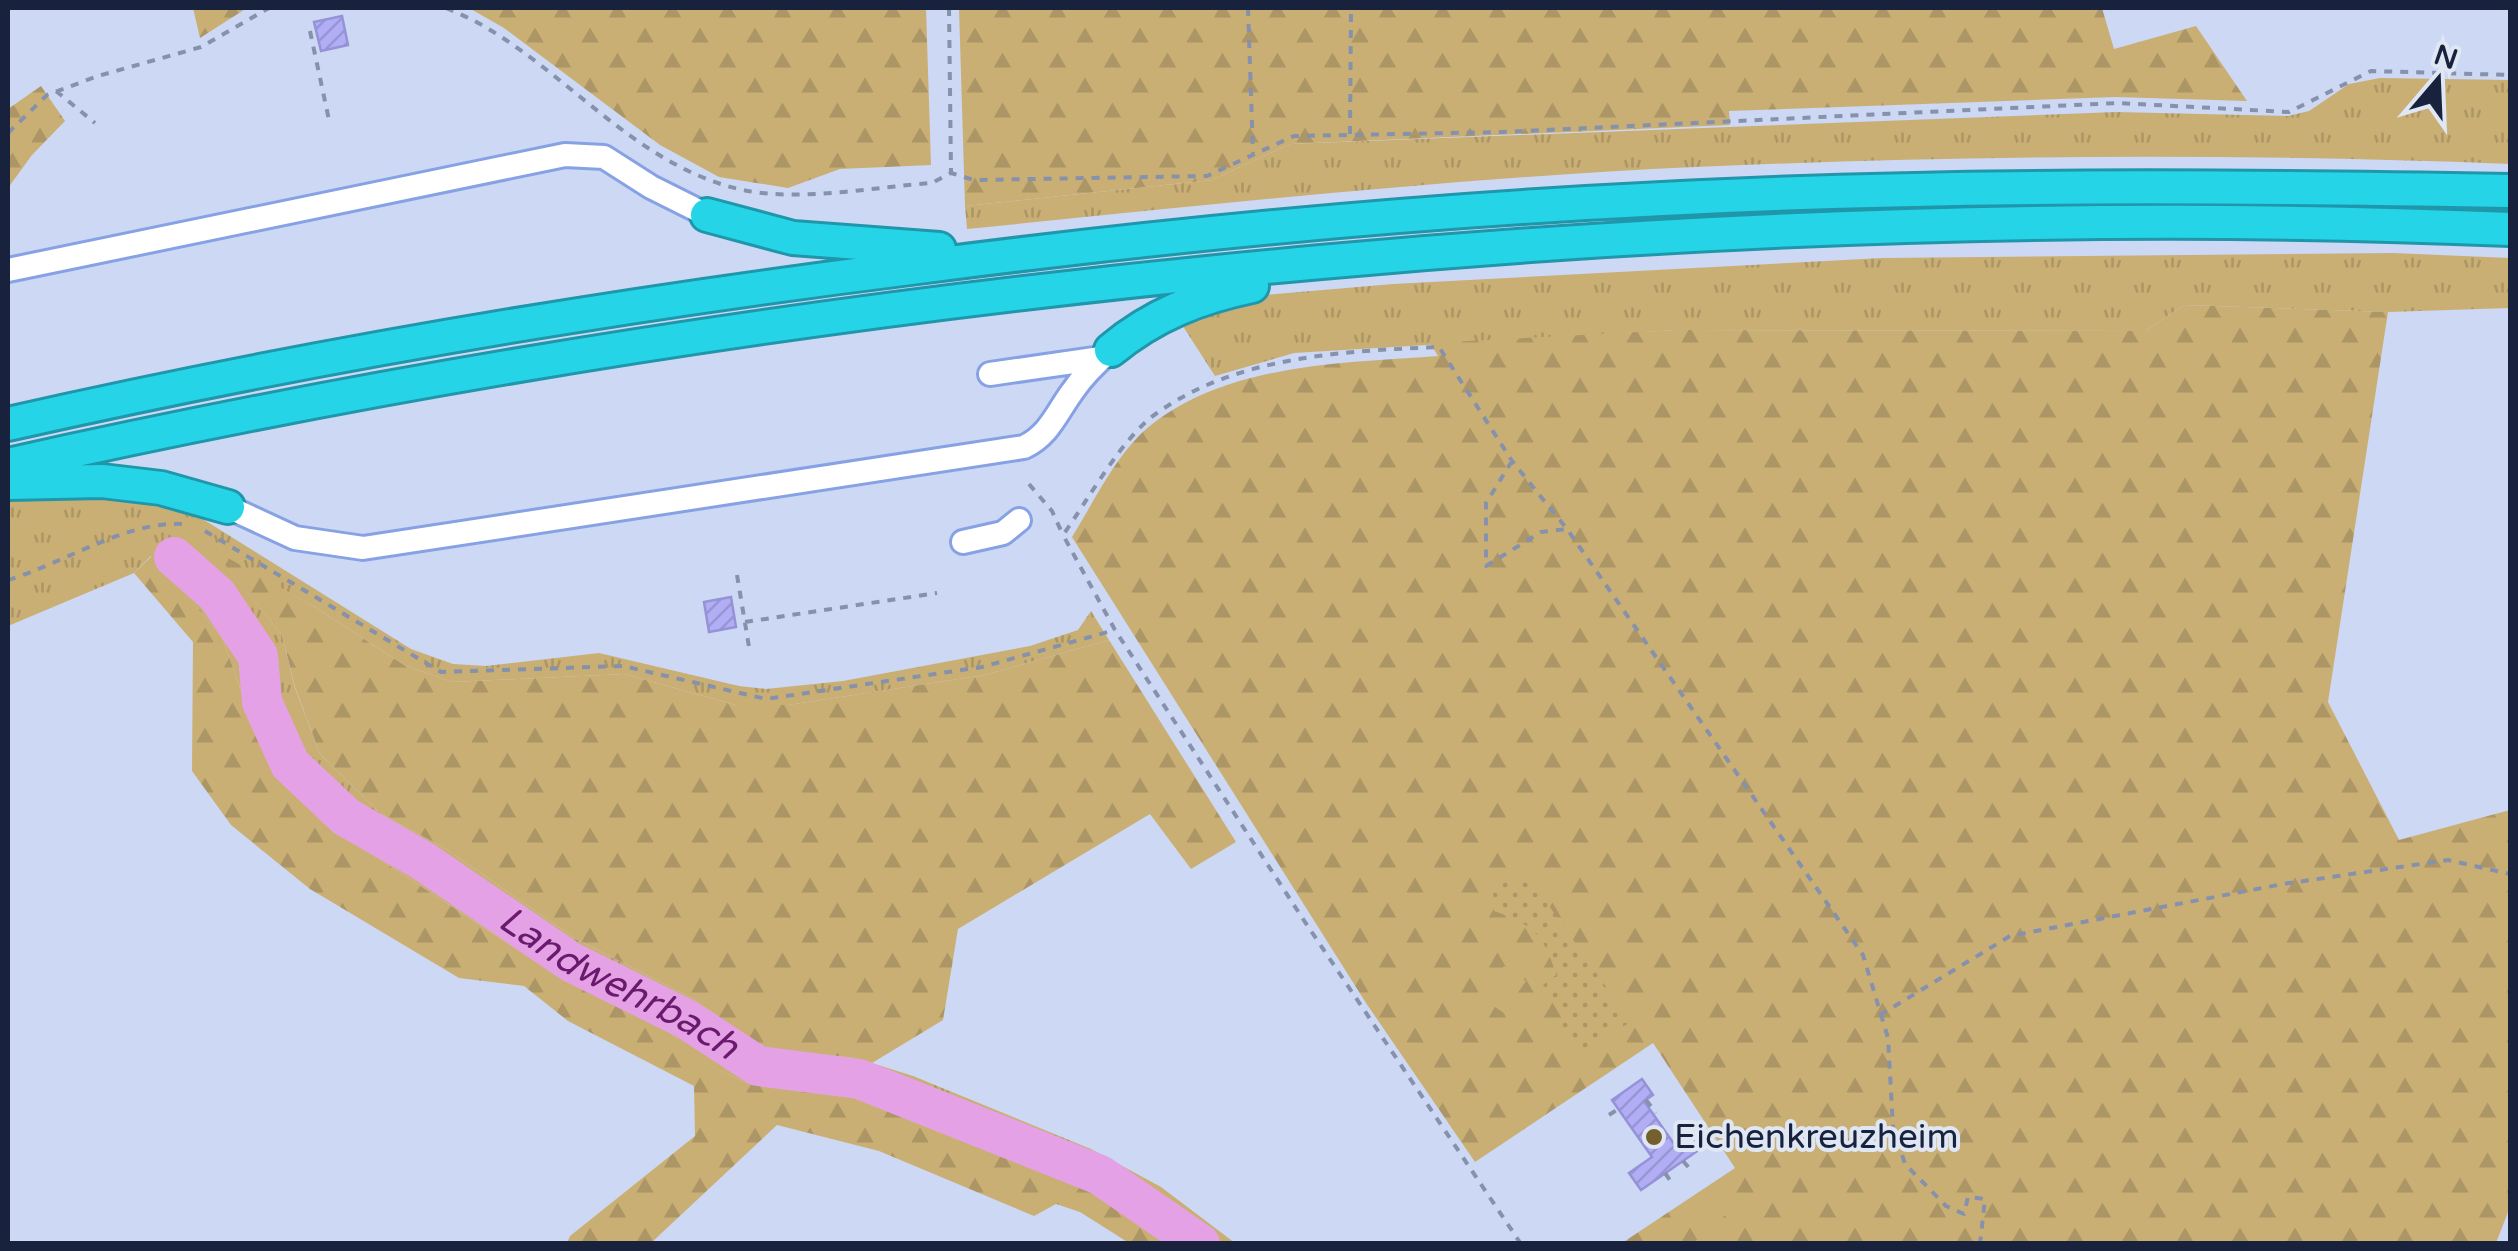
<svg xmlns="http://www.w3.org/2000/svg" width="2518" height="1251" font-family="'Varela Round',sans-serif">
  <defs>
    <pattern id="grass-tufts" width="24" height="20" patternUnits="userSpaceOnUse" patternTransform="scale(2.5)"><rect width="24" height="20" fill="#caaf74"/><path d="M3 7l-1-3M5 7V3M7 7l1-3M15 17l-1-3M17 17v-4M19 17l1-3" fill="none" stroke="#ad9665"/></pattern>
    <pattern id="forest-firs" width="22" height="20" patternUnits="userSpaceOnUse" patternTransform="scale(2.5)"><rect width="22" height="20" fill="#caaf74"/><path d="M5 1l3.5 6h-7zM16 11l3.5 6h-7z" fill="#ad9665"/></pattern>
    <pattern id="park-dots" width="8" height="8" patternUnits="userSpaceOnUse" patternTransform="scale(2.5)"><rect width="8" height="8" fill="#caaf74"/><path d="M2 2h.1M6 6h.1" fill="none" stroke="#ad9665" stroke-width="1.8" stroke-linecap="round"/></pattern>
    <pattern id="building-hatch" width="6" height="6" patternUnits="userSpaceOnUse" patternTransform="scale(2.5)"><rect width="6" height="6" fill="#b2aef6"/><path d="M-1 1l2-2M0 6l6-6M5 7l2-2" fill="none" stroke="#9895d4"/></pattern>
  </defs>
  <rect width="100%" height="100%" fill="#ccd8f4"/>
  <!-- grass -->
  <path fill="url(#grass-tufts)" d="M2380,78L2510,80V164C2239,153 1966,155 1695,167C1452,178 1209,205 967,229L965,206L1212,180L1290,144L2116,112L2288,116L2309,111L2349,84Z
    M2393,253L2510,258V308L2388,312L2184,305L2145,331L1676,330L1294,353L1215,376L1177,317L1239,297L1393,284L1882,258Z
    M8,492L147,497L201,518L411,649L453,664L486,666L599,653L739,686L766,689L843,681L1030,646L1078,630L1091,611L1109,640L985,675L788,705H736L624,674L452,682L404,665L315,607L215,552L282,635L295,688L320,754L380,813L446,849L576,939L692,998L764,1048L856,1058L913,1076L1091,1149L1161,1187L1235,1243H1185L1145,1215L1088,1186L849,1094L747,1083L703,1063L670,1032L553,973L320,820L255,729L222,637L151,556L134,573L8,626Z"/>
  <!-- forest -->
  <path fill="url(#forest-firs)" d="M193,8H247L200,38Z
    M469,8H926L931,165L840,169L788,188L719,177L660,145L504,28Z
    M959,8H2102L2114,49L2196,26L2247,101L2115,97L1729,111L1730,125L1290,144L1212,180L965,206Z
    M41,86L65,121L32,155L8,188V109Z
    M2184,305L2388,312L2328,702L2399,840L2510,810V1207L2496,1243H1622L1735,1168L1653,1043L1475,1162L1366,1003L1072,537C1095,500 1117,452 1151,425C1230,363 1343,363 1438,356L1430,343L1676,330L2145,331Z
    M212,549L315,607L404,665L452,682L624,674L736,705H788L985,675L1109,640L1236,842L1191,869L1150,814L958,929L943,1020L872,1063L856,1058L764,1048L692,998L576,939L446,849L380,813L320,754L295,687L282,635Z
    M152,556L222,637L255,729L320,820L553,973L670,1032L704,1063L747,1083L849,1094L898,1109L1088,1186L1145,1215L1185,1243H1129L1080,1212L1056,1204L1034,1216L879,1151L777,1125L651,1243H567L570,1236L695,1136L694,1086L568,1021L524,986L459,978L310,889L231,825L192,771L193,642L134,573Z"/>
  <!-- park -->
  <path fill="url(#park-dots)" d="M1522,875L1535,886L1631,1022L1577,1052L1557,1021L1567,1013L1543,985L1556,975C1545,936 1533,924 1494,911L1493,888Z"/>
  <!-- pitch -->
  <path fill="#caaf74" d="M1504,966L1526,981L1504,1013L1482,998Z
    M1723,1197L1733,1210L1706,1229L1697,1216Z
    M1721,1223L1735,1243H1694V1242Z"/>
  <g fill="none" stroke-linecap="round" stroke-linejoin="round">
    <!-- river -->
    <path stroke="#e5a1e6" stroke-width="40" id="s1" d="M174,557L217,595L258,656L262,702L290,764L346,817L423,861L571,962L686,1019L758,1066L859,1079L1100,1175L1200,1244"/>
  </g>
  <!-- building -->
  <path fill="url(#building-hatch)" stroke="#9692d7" stroke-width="2.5" d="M342,16L348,45L321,51L314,22Z
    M731,597L736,627L709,632L704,602Z
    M1642,1079L1653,1095L1644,1101L1674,1144L1696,1130L1706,1145L1641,1190L1629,1173L1652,1157L1612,1100Z"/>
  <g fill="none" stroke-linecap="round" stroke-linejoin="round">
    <defs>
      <path id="minor" d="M8,270L565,155L604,157L651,187L707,215
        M990,374L1101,358
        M228,507L295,538L363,548L1024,447C1049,435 1056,414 1072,392C1082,377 1097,362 1111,350
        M963,542L1003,533L1019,520"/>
      <path id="highway" d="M707,215L793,238L939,249
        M1111,350C1153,315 1199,297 1252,286
        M8,424C308,356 613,305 918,267C1165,235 1413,211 1662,199C1944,184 2228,186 2510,191
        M8,465C441,368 879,302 1321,262C1716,226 2114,212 2510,229
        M8,483L102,481L161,488L228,507"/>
    </defs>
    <!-- minor casing -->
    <use href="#minor" stroke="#87a2e4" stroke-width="28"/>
    <!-- highway casing -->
    <use href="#highway" stroke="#2096ab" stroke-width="38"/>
    <!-- path -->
    <path stroke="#8691ac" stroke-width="4" stroke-dasharray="8 8" stroke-linecap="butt" d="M446,8C460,14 474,20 487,28C573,79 641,168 743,190C800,202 874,187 932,183L951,173L974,180L1207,176L1294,136L1504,132L2117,103L2289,112L2371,71L2510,75
      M949,8L951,173
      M1248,8L1253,153
      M310,31L329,120
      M56,91L95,123
      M8,133L47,95L98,76L201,47L269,8
      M1350,134L1351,8
      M1512,461L1486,503V566L1541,532L1567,529
      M1029,484L1052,511L1063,535
      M205,531L441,672L623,666L766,699L982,667L1115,630
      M737,575L750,653
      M8,580C62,564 126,521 182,524
      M745,622L937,593
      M1880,1015L2010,936L2283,884L2448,860L2510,874
      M1646,1100L1656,1113
      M1609,1115L1618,1109
      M1683,1161L1690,1169
      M1665,1173L1672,1183
      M1595,1243V1244
      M1521,1244L1303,919L1115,630L1063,535C1088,500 1123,436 1157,413C1237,356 1344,351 1439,347L1512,461L1567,529L1863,955L1888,1038L1893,1127L1905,1164L1946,1206L1964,1214L1968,1197L1985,1199L1980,1244"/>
    <!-- minor -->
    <use href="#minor" stroke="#fff" stroke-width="22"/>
    <!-- highway -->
    <use href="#highway" stroke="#25d5e7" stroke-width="32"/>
  </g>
  <!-- markers -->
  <circle fill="#74602f" stroke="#dfe6f4" stroke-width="4" cx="1654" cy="1137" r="10"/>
  <g text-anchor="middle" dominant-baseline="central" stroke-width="8" stroke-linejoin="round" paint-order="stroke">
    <!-- poi labels -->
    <g font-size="35" fill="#18223c" stroke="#dfe6f4" text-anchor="start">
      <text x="1674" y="1137">Eichenkreuzheim</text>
    </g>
    <!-- water labels -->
    <g font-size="38" font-style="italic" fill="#691a6c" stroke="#dfe6f4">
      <text stroke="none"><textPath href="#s1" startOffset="642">Landwehrbach</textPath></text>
    </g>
  </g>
  <!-- border -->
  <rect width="2518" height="1251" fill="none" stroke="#18223c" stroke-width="20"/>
  <!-- north arrow -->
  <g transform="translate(2438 80) rotate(19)" stroke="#dfe6f4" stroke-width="8" paint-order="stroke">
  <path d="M0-8L18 38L0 25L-18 38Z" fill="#18223c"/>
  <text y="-15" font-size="28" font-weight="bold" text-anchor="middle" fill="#18223c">N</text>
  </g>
</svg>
